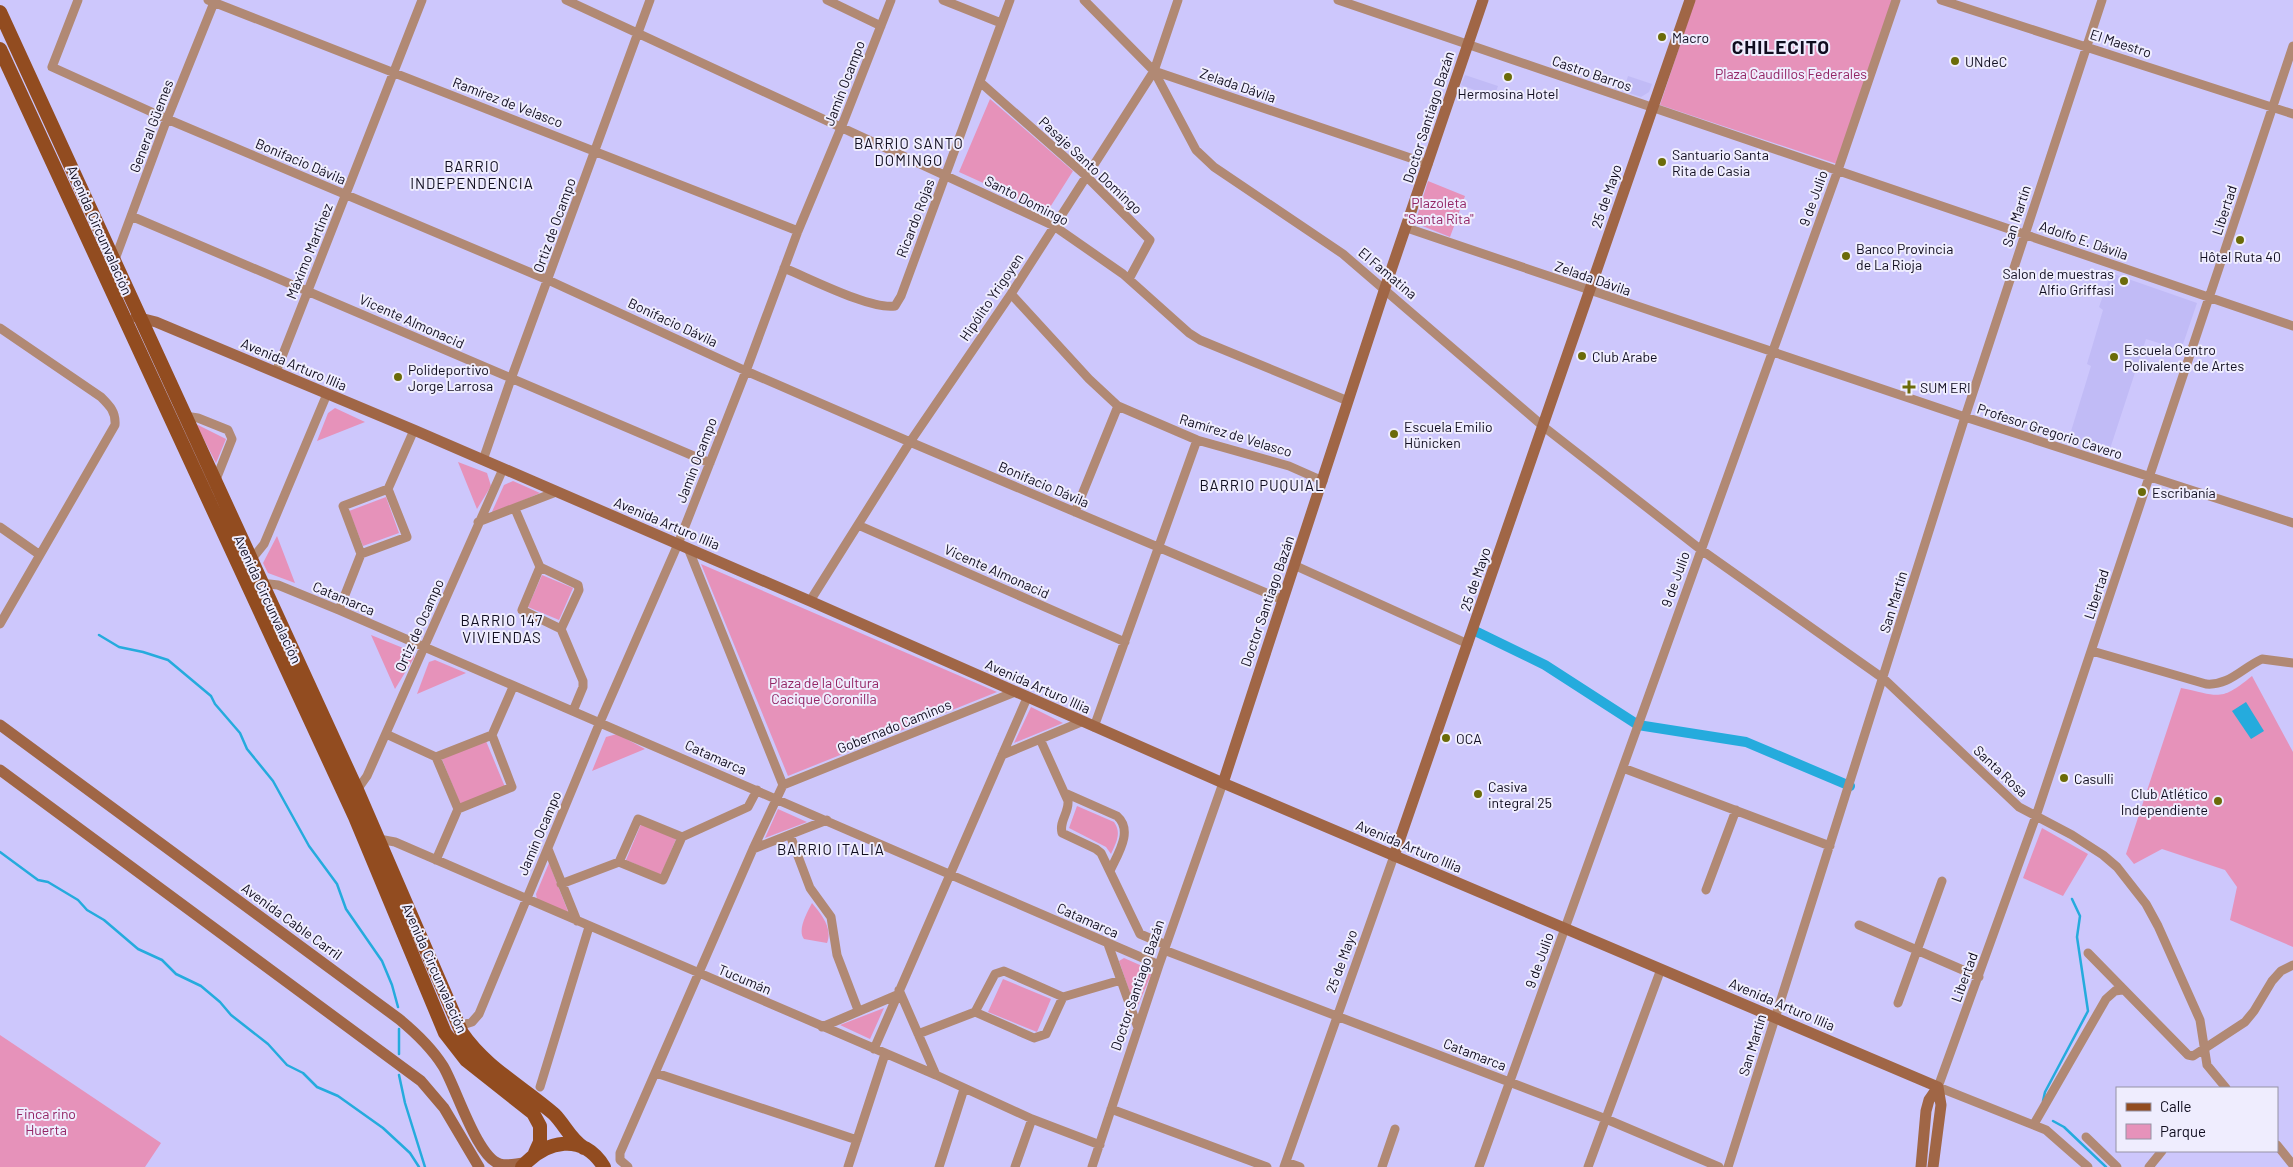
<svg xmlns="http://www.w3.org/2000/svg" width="2293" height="1167" font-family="Barlow,sans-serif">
  <rect width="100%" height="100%" fill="#cdc7fc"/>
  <!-- built -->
  <path fill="#c1bbf6" d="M1465,75L1498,86L1494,97L1461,85Z
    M1628,76L1652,84L1649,92L1641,97L1623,91Z
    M2111,273L2197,303L2181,350L2146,339L2108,455L2068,441L2091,366L2087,364L2103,310L2099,307Z"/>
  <!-- green -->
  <path fill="#e692ba" d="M1695,0H1892L1837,164L1660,105Z
    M990,99L1073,171L1047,212L959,172Z
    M1428,181L1465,196L1450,237L1415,223Z
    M335,408L365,422L317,441L328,413Z
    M196,424L226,439L216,463Z
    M458,462L487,473L491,486L477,509Z
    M513,481L540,493L491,514L504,485Z
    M386,497L399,533L363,546L349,511Z
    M277,536L295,583L268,573L263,563Z
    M701,564L997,692L788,776Z
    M542,575L573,588L559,620L528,607Z
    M371,635L413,652L414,658L395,689Z
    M435,660L466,673L417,694L429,662Z
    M2252,676L2293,752V947L2230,920L2237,887L2225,870L2162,849L2134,864L2126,854L2181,688C2220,696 2220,702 2252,676Z
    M1031,707L1063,723L1014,743Z
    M617,734L645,749L592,771L606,737Z
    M486,741L505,787L460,804L442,759Z
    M1077,806L1114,822C1122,833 1116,843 1111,854L1106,847L1069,828Z
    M778,809L807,822L765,838Z
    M641,824L676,839L661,875L626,860Z
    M2042,828L2088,854L2063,896L2023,878Z
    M549,863L569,914L537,900L536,894Z
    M812,903C821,914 833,928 827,943L804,939C797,930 807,913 812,903Z
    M1124,958L1149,969L1151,975L1136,1010L1119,961Z
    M1003,979L1051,999L1037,1032L988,1012Z
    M884,1008L870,1039L840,1025Z
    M0,1035L161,1143L145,1167H0Z"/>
  <!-- water -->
  <path fill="#25abdd" d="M2246,702L2264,731L2251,739L2232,711Z"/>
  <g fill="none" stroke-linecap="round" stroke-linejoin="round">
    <!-- stream -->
    <path stroke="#25abdd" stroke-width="2.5" d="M99,635L119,647L143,652L168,660L211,696L215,704L240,733L247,749L273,781L309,846L337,884L346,909L382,961L392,985L398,1007
      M0,852L38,880L48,882L78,900L87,910L104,920L138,949L162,960L176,974L201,986L220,1002L231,1015L268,1044L287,1065L303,1073L317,1087L338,1096L383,1128L410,1153L419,1167
      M399,1029V1054
      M399,1075L405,1103L425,1167
      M2043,1101L2045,1092L2088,1011L2077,937L2080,916L2072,899
      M2053,1121L2064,1127L2106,1167"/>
    <!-- canal -->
    <path stroke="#25abdd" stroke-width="10" d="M1473,630L1545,665L1638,725L1746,742L1850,786"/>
    <!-- minor -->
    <path stroke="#b18974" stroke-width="9" d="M78,0L52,67L167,119L548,280L746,371L910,442L1283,600
      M208,0L798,231
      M566,0L1054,226L1123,274L1189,333L1200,340L1348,401
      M827,0L881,26
      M943,0L1001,23
      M1084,0L1154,71L1196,150L1214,167L1343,254L1544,427L1700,549L1884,679L2019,807L2072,835L2103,855L2117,867L2146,904L2158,926L2200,1020L2207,1065L2226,1088
      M1338,0L2293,326
      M1941,0L2293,114
      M1154,71L1428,164
      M980,82L1085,175L1150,240L1129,279
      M131,216L710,463
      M1407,228L1965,417L2293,523
      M114,262L167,119L215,0
      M784,268C809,278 871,310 895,306L901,296L1010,0
      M1011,294L1089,379L1118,406L1197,440L1289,466L1323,481
      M0,328L101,397C110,406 116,412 115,425L0,624
      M276,372L422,0
      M185,416L198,418L228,430L232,439L215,482
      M483,460L511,379L650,0
      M515,509L540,567L578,585L579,590L561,629
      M1075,512L1118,406
      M478,522L556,492
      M858,525L1125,642
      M0,527L40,555
      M361,554L407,537L388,489L414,430
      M251,560L264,544L327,394
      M1296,566L1468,644
      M540,567L522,610L561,629L583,681V687L573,711
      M261,583L278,585L339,610L1159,965
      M810,601L910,442L1011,294L1154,71L1178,0
      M339,610L361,554L343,506L388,489
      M2092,651L2206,684C2229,686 2242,668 2262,659L2293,663
      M1094,727L1197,440
      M386,734L436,757L458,809L436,860
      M1040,739L1068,801C1069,813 1059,821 1062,833L1096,849L1101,853L1140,934L1166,945
      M1002,755L1081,722
      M436,757L492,735L513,687
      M1623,768L1830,846
      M783,785L1015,692
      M357,790L367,776L503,469
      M1065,793L1117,816C1134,831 1117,855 1110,871
      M458,809L512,787L492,735
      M790,835L810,888L831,917L837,955L858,1010
      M379,839L395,842L936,1075L1032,1119L1100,1145
      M548,849L577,921
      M753,849L827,820
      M619,862L638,819L682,837
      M561,884L619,862L663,880L682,837L748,807L757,790
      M1706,890L1736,810
      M1859,925L1979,977
      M1108,944L1138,1028
      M1164,950L1606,1119L1719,1167
      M2088,953L2188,1055L2193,1056L2245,1022L2254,1011L2272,981L2281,971L2293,965
      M899,990L936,1075
      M1898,1003L1942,881
      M975,1012L1034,1038L1046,1034L1063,997
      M459,1026L472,1022L479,1014L600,722L678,544L746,371L798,231L841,128L891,0
      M822,1027L897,995
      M918,1034L975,1012L995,974L1004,971L1063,997L1121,980
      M874,1049L1027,698
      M656,1073L857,1140
      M540,1087L589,927
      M1111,1109L1267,1167
      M2034,1124L2106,999L2115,991L2122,990
      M2086,1137L2117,1167
      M2277,1145L2293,1165
      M1286,1162L1300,1167
      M628,1167L620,1160V1153L753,849L783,785L688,548
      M848,1167L885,1054
      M939,1167L964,1089
      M1015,1167L1032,1119
      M1092,1167L1159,965L1223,783
      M1284,1167L1394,856
      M1382,1167L1395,1129
      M1479,1167L1838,170L1896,0
      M1588,1167L1661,969
      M1728,1167L1965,417L2102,0
      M2088,1167L2046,1130L1938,1087L2036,816L2293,46
      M2149,1167L2162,1151"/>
    <!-- secondary -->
    <path stroke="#a06646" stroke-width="11" d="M136,317L156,322L414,430L810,601L1223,783L1938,1087
      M0,725L399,1019C416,1033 431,1047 443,1066C456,1087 477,1158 500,1164C508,1166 518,1164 527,1162
      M0,770L421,1081L444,1108L479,1167
      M1223,783L1385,288L1483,0
      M1394,856L1690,0
      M1921,1167L1926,1111L1929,1100L1938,1087
      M1933,1167L1941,1105L1938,1087"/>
    <!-- primary -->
    <path stroke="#924c20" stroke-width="14" d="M0,12L357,790L462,1033C485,1067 523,1087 554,1114C565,1125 570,1139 584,1148
      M0,49L355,817L445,1033L466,1060L533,1113L540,1126V1142L535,1153
      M522,1167C546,1140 583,1132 604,1167"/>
  </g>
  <!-- markers -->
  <g fill="#6b6b09" stroke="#efedfe" stroke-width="2">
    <circle cx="1662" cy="37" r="5"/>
    <circle cx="1955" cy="61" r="5"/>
    <circle cx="1508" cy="77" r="5"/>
    <circle cx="1662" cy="162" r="5"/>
    <circle cx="2240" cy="240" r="5"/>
    <circle cx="1846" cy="256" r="5"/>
    <circle cx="2124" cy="281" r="5"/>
    <circle cx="1582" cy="356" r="5"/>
    <circle cx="2114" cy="357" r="5"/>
    <circle cx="398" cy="377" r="5"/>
    <path d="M1906.5 379.5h5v5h5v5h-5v5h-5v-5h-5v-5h5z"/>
    <circle cx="1394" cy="434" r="5"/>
    <circle cx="2142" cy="492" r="5"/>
    <circle cx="1446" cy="738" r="5"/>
    <circle cx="2064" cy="778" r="5"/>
    <circle cx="1478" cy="794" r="5"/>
    <circle cx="2218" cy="801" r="5"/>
  </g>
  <g text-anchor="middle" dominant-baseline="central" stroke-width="4" stroke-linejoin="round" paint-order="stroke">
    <!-- poi labels -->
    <g font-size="14" fill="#100d1f" stroke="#efedfe" text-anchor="start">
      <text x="1672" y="37">Macro</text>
      <text x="1965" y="61">UNdeC</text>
      <text x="1508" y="93" text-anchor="middle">Hermosina Hotel</text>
      <text x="1672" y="154">Santuario Santa<tspan x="1672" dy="16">Rita de Casia</tspan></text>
      <text x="1856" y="248">Banco Provincia<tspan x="1856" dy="16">de La Rioja</tspan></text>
      <text x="2240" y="256" text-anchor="middle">Hôtel Ruta 40</text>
      <text x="2114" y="273" text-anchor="end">Salon de muestras<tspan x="2114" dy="16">Alfio Griffasi</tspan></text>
      <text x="2124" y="349">Escuela Centro<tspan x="2124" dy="16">Polivalente de Artes</tspan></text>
      <text x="1592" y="356">Club Arabe</text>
      <text x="408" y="369">Polideportivo<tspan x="408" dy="16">Jorge Larrosa</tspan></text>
      <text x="1920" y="387">SUM ERI</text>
      <text x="1404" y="426">Escuela Emilio<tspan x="1404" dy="16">Hünicken</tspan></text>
      <text x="2152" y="492">Escribanía</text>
      <text x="1456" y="738">OCA</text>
      <text x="2074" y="778">Casulli</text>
      <text x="1488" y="786">Casiva<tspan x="1488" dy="16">integral 25</tspan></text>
      <text x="2208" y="793" text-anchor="end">Club Atlético<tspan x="2208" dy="16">Independiente</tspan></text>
    </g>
    <!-- street labels -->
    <g font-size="14" fill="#100d1f" stroke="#efedfe">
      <text transform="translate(2121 43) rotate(18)">El Maestro</text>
      <text transform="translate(1592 73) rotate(19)">Castro Barros</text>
      <text transform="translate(844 83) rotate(-69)">Jamín Ocampo</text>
      <text transform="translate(1238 85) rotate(19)">Zelada Dávila</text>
      <text transform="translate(508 102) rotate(21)">Ramírez de Velasco</text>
      <text transform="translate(1428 117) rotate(-72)">Doctor Santiago Bazán</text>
      <text transform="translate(151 126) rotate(-69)">General Güemes</text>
      <text transform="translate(301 161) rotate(23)">Bonifacio Dávila</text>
      <text transform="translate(1091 165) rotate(43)">Pasaje Santo Domingo</text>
      <text transform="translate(1606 196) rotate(-71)">25 de Mayo</text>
      <text transform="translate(1813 198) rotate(-70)">9 de Julio</text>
      <text transform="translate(1027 200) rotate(27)">Santo Domingo</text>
      <text transform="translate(2224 210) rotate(-72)">Libertad</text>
      <text transform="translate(2016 216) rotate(-72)">San Martín</text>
      <text transform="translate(915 218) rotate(-69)">Ricardo Rojas</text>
      <text transform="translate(554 225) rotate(-70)">Ortiz de Ocampo</text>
      <text transform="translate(100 230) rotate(66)">Avenida Circunvalación</text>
      <text transform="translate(2084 240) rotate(19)">Adolfo E. Dávila</text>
      <text transform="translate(309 251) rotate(-68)">Máximo Martinez</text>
      <text transform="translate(1388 273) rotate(40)">El Famatina</text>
      <text transform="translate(1593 278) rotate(19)">Zelada Dávila</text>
      <text transform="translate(991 297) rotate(-56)">Hipólito Yrigoyen</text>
      <text transform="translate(412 321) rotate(24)">Vicente Almonacid</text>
      <text transform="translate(673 322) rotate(25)">Bonifacio Dávila</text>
      <text transform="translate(294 364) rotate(23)">Avenida Arturo Illia</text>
      <text transform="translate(2050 431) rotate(18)">Profesor Gregorio Cavero</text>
      <text transform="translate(1236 435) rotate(17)">Ramírez de Velasco</text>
      <text transform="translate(696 460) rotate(-69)">Jamín Ocampo</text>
      <text transform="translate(1044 484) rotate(23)">Bonifacio Dávila</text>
      <text transform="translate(667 523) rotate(23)">Avenida Arturo Illia</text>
      <text transform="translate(997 571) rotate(24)">Vicente Almonacid</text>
      <text transform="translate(1475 579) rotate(-71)">25 de Mayo</text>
      <text transform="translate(1675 579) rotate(-70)">9 de Julio</text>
      <text transform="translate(2096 594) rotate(-72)">Libertad</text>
      <text transform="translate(344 598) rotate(23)">Catamarca</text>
      <text transform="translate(268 599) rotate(65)">Avenida Circunvalación</text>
      <text transform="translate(1267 601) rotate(-71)">Doctor Santiago Bazán</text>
      <text transform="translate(1893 602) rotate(-73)">San Martín</text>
      <text transform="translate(419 625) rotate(-66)">Ortiz de Ocampo</text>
      <text transform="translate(1038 686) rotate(24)">Avenida Arturo Illia</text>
      <text transform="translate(894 726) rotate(-22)">Gobernado Caminos</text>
      <text transform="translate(716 757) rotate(24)">Catamarca</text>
      <text transform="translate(2001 771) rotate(43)">Santa Rosa</text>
      <text transform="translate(539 833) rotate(-67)">Jamín Ocampo</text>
      <text transform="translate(1409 846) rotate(23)">Avenida Arturo Illia</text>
      <text transform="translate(1088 920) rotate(24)">Catamarca</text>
      <text transform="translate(292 921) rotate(36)">Avenida Cable Carril</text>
      <text transform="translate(1539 960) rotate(-70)">9 de Julio</text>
      <text transform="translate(1341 961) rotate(-70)">25 de Mayo</text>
      <text transform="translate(435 968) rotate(66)">Avenida Circunvalación</text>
      <text transform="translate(1964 977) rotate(-70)">Libertad</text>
      <text transform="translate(745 979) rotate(23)">Tucumán</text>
      <text transform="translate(1137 985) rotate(-71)">Doctor Santiago Bazán</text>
      <text transform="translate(1782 1004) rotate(23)">Avenida Arturo Illia</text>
      <text transform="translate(1752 1045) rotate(-73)">San Martín</text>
      <text transform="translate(1475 1054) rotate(21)">Catamarca</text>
    </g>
    <!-- park labels -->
    <g font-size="14" fill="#932464" stroke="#efedfe">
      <text x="1791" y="73">Plaza Caudillos Federales</text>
      <text x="1439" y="202">Plazoleta<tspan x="1439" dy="16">"Santa Rita"</tspan></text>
      <text x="824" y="682">Plaza de la Cultura<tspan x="824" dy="16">Cacique Coronilla</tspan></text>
      <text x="46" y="1113">Finca rino<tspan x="46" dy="16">Huerta</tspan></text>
    </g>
    <!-- neighbourhood labels -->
    <g font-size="15" letter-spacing="1" fill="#100d1f" stroke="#efedfe">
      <text x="909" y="143">BARRIO SANTO<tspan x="909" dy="17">DOMINGO</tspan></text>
      <text x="472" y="166">BARRIO<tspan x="472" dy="17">INDEPENDENCIA</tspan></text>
      <text x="1262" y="485">BARRIO PUQUIAL</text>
      <text x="502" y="620">BARRIO 147<tspan x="502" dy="17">VIVIENDAS</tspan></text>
      <text x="831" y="849">BARRIO ITALIA</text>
    </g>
    <!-- district labels -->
    <g font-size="19" font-weight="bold" letter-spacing="1" fill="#100d1f" stroke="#efedfe">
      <text x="1781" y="46">CHILECITO</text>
    </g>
  </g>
  <!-- legend -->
  <rect x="2116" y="1087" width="162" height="65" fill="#efedfe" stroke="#9693a5"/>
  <rect x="2126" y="1103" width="25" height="8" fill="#924c20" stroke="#9693a5"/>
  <text x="2160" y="1112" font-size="15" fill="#100d1f">Calle</text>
  <rect x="2126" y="1124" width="25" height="15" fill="#e692ba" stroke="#9693a5"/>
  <text x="2160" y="1137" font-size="15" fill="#100d1f">Parque</text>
</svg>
